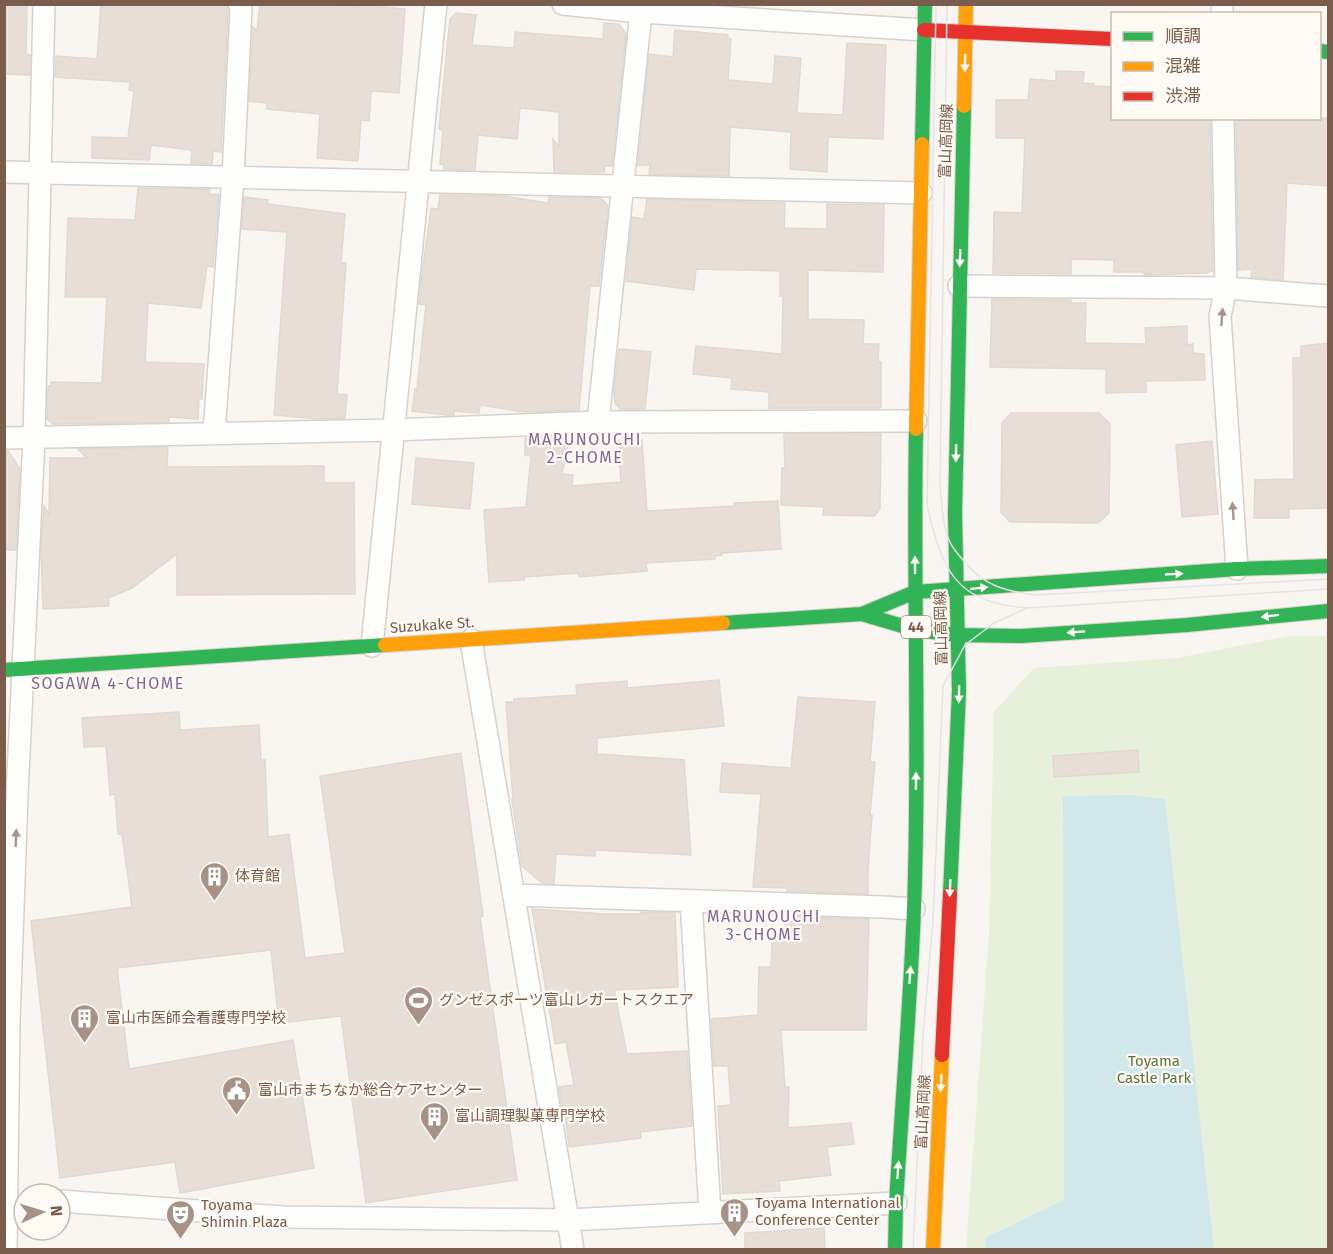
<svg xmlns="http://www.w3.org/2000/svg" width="1333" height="1254" font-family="'Fira Sans','Noto Sans JP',sans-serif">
  <rect width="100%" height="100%" fill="#f9f5f0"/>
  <!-- green -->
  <path fill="#e7f0db" d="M1289,636H1328V1249L966,1250L989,934L994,712L1034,668L1178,658Z"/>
  <!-- water -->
  <path fill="#d0e8ea" d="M1132,795L1165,799L1214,1249H987L985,1238L1064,1200L1063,796Z"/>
  <!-- building -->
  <path fill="#e6ded7" stroke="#e2d8d2" stroke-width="1.5" d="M4,4H27L26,54L30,55V75L4,74Z
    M101,4H226L228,11L221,152L213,151L212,164H191L192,150L151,145L149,160L92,158V137L128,138L134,91L129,90L130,82L55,77L56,56L97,59Z
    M260,4H323L360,7V5L405,9L399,93L373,91L371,93L369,121L361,120L358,161L317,158L320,114L267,109V103L249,101L253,27L257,31Z
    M456,13L476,15L472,45L514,48L515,32L603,39L604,23L619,24L626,34L612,166H605L604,172H554L553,139L559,146V112L520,108L517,139L478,135L475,170L444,169V165L440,164L443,130L439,129L450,19Z
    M675,30L728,35V38L731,39L728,80L773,84L775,56L801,58L797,113L843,115L847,43L886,45L883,139L828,137L827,172L790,169L791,132L730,127L729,176L649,174L650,165H638L649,54L673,57Z
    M1056,71L1084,72L1083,83L1094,84L1093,86L1113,87V118H1210L1213,271L1208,272V273L1144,275V272H1114V260L1071,259V274L993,273L994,212L1022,213L1025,138H996V100H1028L1030,79L1056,81Z
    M1236,118H1329V186L1287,183L1283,280L1251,277L1252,269L1238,270Z
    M138,188L210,189L209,194L219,195L213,267L207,266L201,308L148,303L145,362L204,364L202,399H199L198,419L169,417V422L53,424L47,419L48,386H51V382L102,383L107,297H65L68,218L135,220Z
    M440,195L504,196L548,203L549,197L601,198L608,206L599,286H590L579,410L524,412L480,405L479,413L454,411V415H447L412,411L415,389H417L426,305L419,304L421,282L431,208L438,209Z
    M244,197L268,200L267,204L345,214L341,263H346L337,394L347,395L345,418L320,419L274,415L287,232L242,229Z
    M647,199L785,203L784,228L827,229V204L884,205L883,272L808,270V319L864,320L863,344H879L878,362H881V406L880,408H769V392L731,389L732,378L693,374L696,346L782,354L783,296H780V271L696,269L694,290L626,281L632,217L644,219Z
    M992,299L1071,300L1070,303H1086L1085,343L1146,344L1145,328L1187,326V345L1193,344V353L1204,354L1205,380L1146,381V392L1106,393V369L990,367Z
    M1329,343V508L1289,509V518H1254L1255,480L1294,479L1293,358H1301V346Z
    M619,349L651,352L645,409H620L615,403L614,389Z
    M1011,413H1099L1110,424L1109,513L1098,523L1010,522L1001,512L1002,423Z
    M784,434H881L880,509L874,516L823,515L824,507L781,505L782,468H785Z
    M570,436L562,474L573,475L572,486L621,482L618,441L642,440L647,511L734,506V503L778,501L781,549L721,553L722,555L715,556V559L646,563L647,571L579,577V573L524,577V580L489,582L484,510L526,507L531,456L525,455V438Z
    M1212,441L1218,514L1182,517L1176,445Z
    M168,447L167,467L324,466V483H354L355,594L177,595V554L132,588L108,598L109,606L43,609L41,550L44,506L49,515L50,458H87L78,449Z
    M4,451H8L20,469L16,550H4Z
    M416,458L474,463L470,509L412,504Z
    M719,680L724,726L597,738V754L684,760L691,855L595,850V856L556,854L554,884L542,883L522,866L512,799H513L506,702H514V699L577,695L576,685L627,681V688Z
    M798,697L875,702L870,762H875L870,815H872L868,869V894L787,891V888L753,887L761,794L720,792L722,763L791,768Z
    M179,712L180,730L259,725L261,760H265L268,837L289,834L305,958L345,953L320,776L461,753L483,916L480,917L517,1180L366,1203L341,1016L279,1023L271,950L117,968L129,1069L293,1040L314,1168L180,1193L175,1162L60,1178L31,921L132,907L122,834H118L115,794L110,795L106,746L84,747L82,718Z
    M1138,750L1139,772L1054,777L1053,756Z
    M532,909L605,914H641V912L675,913L678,987L614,990L627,1054L687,1051L692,1126L640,1132L641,1138L569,1147L565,1113H563L559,1087L574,1085L566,1042L555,1044Z
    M786,917L869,919L866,1030H781L785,1087H789L788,1128L851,1123L854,1144L827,1147L831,1175L779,1181L780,1191L723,1194L718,1106L731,1105L728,1066H714L711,1019L758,1015L759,967H771L772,941H786Z
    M824,1228L825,1250H745V1233Z"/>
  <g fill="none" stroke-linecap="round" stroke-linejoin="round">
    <defs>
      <path id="street" d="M563,4L641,12L924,30
        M1222,14V4
        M1223,118L1226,288L1220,316L1237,569
        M4,172L921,193
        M959,286L1226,288L1328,296
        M598,422L641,12
        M214,432L233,177L241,8L239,4
        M4,438L394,430L598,422L916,421
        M471,640L573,1250
        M372,646L436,4
        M514,895L883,907L914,909
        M691,901L710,1212
        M60,1201L283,1217L569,1220L896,1203
        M6,1250L9,1022L17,795L34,438L44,4"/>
      <path id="fast" d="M1320,51L1328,52
        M922,144L925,4
        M862,614L916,630L958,635L1021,636L1187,625L1328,611
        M723,623L862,614L915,592L1237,569L1328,566
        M4,670L385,645
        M950,894L959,691L955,515L964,106
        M895,1250L896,1203C902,1105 910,1007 914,909C920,749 913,589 916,429"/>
      <path id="slow" d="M964,106L966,4
        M916,429L922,144
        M385,645L723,623
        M933,1250L942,1055"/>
      <path id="jam" d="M924,30L1112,39
        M942,1055L950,894"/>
    </defs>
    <!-- street casing -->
    <use href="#street" stroke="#d7d1cb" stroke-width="24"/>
    <!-- fast casing -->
    <use href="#fast" stroke="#d9d2cb" stroke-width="16"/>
    <!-- slow casing -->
    <use href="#slow" stroke="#d9d2cb" stroke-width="16"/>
    <!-- jam casing -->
    <use href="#jam" stroke="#d9d2cb" stroke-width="16"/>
    <!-- street -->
    <use href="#street" stroke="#fefefd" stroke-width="21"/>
    <!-- fast -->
    <use href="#fast" stroke="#30b455" stroke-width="14"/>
    <!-- slow -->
    <use href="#slow" stroke="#ff9f0a" stroke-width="14"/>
    <!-- jam -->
    <use href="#jam" stroke="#e5322d" stroke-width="14"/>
    <!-- tram -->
    <path stroke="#e6e3e7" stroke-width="1.5" d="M936,4L927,506C943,571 954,602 1027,608L1328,589
      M947,4L940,485C942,503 942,523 949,540C952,548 958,554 963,560C984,586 1004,591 1036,595L1328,579
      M913,1250L923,1035L933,921L943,686L965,645L994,623L1025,609"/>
  </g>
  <!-- one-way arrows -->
  <defs><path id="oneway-solid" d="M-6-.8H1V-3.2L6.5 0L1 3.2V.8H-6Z" transform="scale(1.5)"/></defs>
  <g fill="#fffaf3">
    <use href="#oneway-solid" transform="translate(965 63) rotate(91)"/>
    <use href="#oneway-solid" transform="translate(960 258) rotate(92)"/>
    <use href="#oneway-solid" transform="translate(956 453) rotate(91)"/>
    <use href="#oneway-solid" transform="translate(915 565) rotate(-90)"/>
    <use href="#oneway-solid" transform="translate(1174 574) rotate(-3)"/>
    <use href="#oneway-solid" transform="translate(979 588) rotate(-6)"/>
    <use href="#oneway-solid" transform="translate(1270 616) rotate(173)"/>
    <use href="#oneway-solid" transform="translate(1076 632) rotate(176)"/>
    <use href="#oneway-solid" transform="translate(959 694) rotate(91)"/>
    <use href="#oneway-solid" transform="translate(916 781) rotate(-89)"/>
    <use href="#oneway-solid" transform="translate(950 888) rotate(93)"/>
    <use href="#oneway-solid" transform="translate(910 975) rotate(-86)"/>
    <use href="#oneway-solid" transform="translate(941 1083) rotate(93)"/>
    <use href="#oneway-solid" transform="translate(898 1170) rotate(-86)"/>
  </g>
  <g fill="#a8958b">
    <use href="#oneway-solid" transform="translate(1222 317) rotate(-86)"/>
    <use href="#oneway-solid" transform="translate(1233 511) rotate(-94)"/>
    <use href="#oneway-solid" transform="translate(16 838) rotate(-88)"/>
  </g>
  <!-- icons -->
  <defs>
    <symbol id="building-pin" viewBox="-11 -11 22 30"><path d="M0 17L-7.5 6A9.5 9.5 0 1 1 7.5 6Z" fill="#a69286" stroke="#fffaf3"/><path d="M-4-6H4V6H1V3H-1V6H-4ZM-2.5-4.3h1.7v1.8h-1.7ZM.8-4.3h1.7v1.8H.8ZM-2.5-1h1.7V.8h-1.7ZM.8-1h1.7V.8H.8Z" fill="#fff"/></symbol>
    <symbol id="stadium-pin" viewBox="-11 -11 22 30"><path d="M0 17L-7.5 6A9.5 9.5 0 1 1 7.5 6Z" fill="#a69286" stroke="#fffaf3"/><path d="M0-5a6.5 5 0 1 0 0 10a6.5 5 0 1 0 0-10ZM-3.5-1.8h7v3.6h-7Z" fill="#fff"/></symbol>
    <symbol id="civic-pin" viewBox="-11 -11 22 30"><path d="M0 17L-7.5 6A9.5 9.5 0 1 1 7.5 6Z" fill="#a69286" stroke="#fffaf3"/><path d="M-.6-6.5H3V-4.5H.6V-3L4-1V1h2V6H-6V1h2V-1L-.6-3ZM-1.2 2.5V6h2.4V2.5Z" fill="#fff"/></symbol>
    <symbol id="theatre-pin" viewBox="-11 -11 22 30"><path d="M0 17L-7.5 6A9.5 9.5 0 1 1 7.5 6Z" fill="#a69286" stroke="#fffaf3"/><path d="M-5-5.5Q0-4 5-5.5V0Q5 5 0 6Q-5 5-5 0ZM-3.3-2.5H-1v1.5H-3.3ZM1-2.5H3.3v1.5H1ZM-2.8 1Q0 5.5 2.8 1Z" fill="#fff"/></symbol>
  </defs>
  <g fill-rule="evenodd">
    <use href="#building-pin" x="198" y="860" width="33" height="45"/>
    <use href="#stadium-pin" x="402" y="984" width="33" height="45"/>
    <use href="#building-pin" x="68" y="1002" width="33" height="45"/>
    <use href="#civic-pin" x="220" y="1074" width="33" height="45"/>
    <use href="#building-pin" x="418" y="1100" width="33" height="45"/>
    <use href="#building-pin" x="718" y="1196" width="33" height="45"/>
    <use href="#theatre-pin" x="164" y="1198" width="33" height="45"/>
  </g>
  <g text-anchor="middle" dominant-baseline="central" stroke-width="4.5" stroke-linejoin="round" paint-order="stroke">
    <!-- shield labels -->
    <rect fill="#fffaf3" stroke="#a28b7f" stroke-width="1.5" x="901" y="616" width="30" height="22" rx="4.5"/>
    <g font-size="14" font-weight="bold" fill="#7a5c4d">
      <text x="916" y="627">44</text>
    </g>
    <!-- street labels -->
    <g font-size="15" fill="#7a5c4d" stroke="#fffaf3">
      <text transform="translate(946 141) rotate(-88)">富山高岡線</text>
      <text transform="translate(432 625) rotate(-4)">Suzukake St.</text>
      <text transform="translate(941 628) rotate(-91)">富山高岡線</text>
      <text transform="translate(923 1112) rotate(-87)">富山高岡線</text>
    </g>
    <!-- poi labels -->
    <g font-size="15" fill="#7a5c4d" stroke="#fffaf3" text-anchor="start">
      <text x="235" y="876">体育館</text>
      <text x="439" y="1000">グンゼスポーツ富山レガートスクエア</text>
      <text x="106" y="1018">富山市医師会看護専門学校</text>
      <text x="258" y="1090">富山市まちなか総合ケアセンター</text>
      <text x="455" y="1116">富山調理製菓専門学校</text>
      <text x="755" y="1203">Toyama International<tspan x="755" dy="17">Conference Center</tspan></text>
      <text x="201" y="1205">Toyama<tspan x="201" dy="17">Shimin Plaza</tspan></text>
    </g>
    <!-- park labels -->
    <g font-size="15" fill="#537a41" stroke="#fffaf3">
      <text x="1154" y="1061">Toyama<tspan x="1154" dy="17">Castle Park</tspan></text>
    </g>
    <!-- neighbourhood labels -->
    <g font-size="16" letter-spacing="1.5" fill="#846695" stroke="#fffaf3">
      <text x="585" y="439">MARUNOUCHI<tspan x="585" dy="18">2-CHOME</tspan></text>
      <text x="108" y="683">SOGAWA 4-CHOME</text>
      <text x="764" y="916">MARUNOUCHI<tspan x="764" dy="18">3-CHOME</tspan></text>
    </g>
  </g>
  <!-- border -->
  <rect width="1333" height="1254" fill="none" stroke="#7a5c4d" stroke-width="12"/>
  <!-- legend -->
  <rect x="1111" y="12" width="210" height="108" fill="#fffaf3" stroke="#cabbb1" stroke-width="1.5"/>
  <rect x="1123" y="32" width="30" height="9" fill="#30b455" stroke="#cabbb1" stroke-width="1.5"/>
  <text x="1165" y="42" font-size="18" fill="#7a5c4d">順調</text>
  <rect x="1123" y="62" width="30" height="9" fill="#ff9f0a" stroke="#cabbb1" stroke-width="1.5"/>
  <text x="1165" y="72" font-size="18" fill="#7a5c4d">混雑</text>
  <rect x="1123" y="92" width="30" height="9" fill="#e5322d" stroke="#cabbb1" stroke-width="1.5"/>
  <text x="1165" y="102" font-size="18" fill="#7a5c4d">渋滞</text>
  <!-- north arrow -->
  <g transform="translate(42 1212) rotate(86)"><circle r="28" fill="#fffaf3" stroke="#cabbb1" stroke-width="1.5"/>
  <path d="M0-4.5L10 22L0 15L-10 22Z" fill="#a69286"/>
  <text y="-9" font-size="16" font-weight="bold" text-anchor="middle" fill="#7a5c4d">N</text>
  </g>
</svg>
